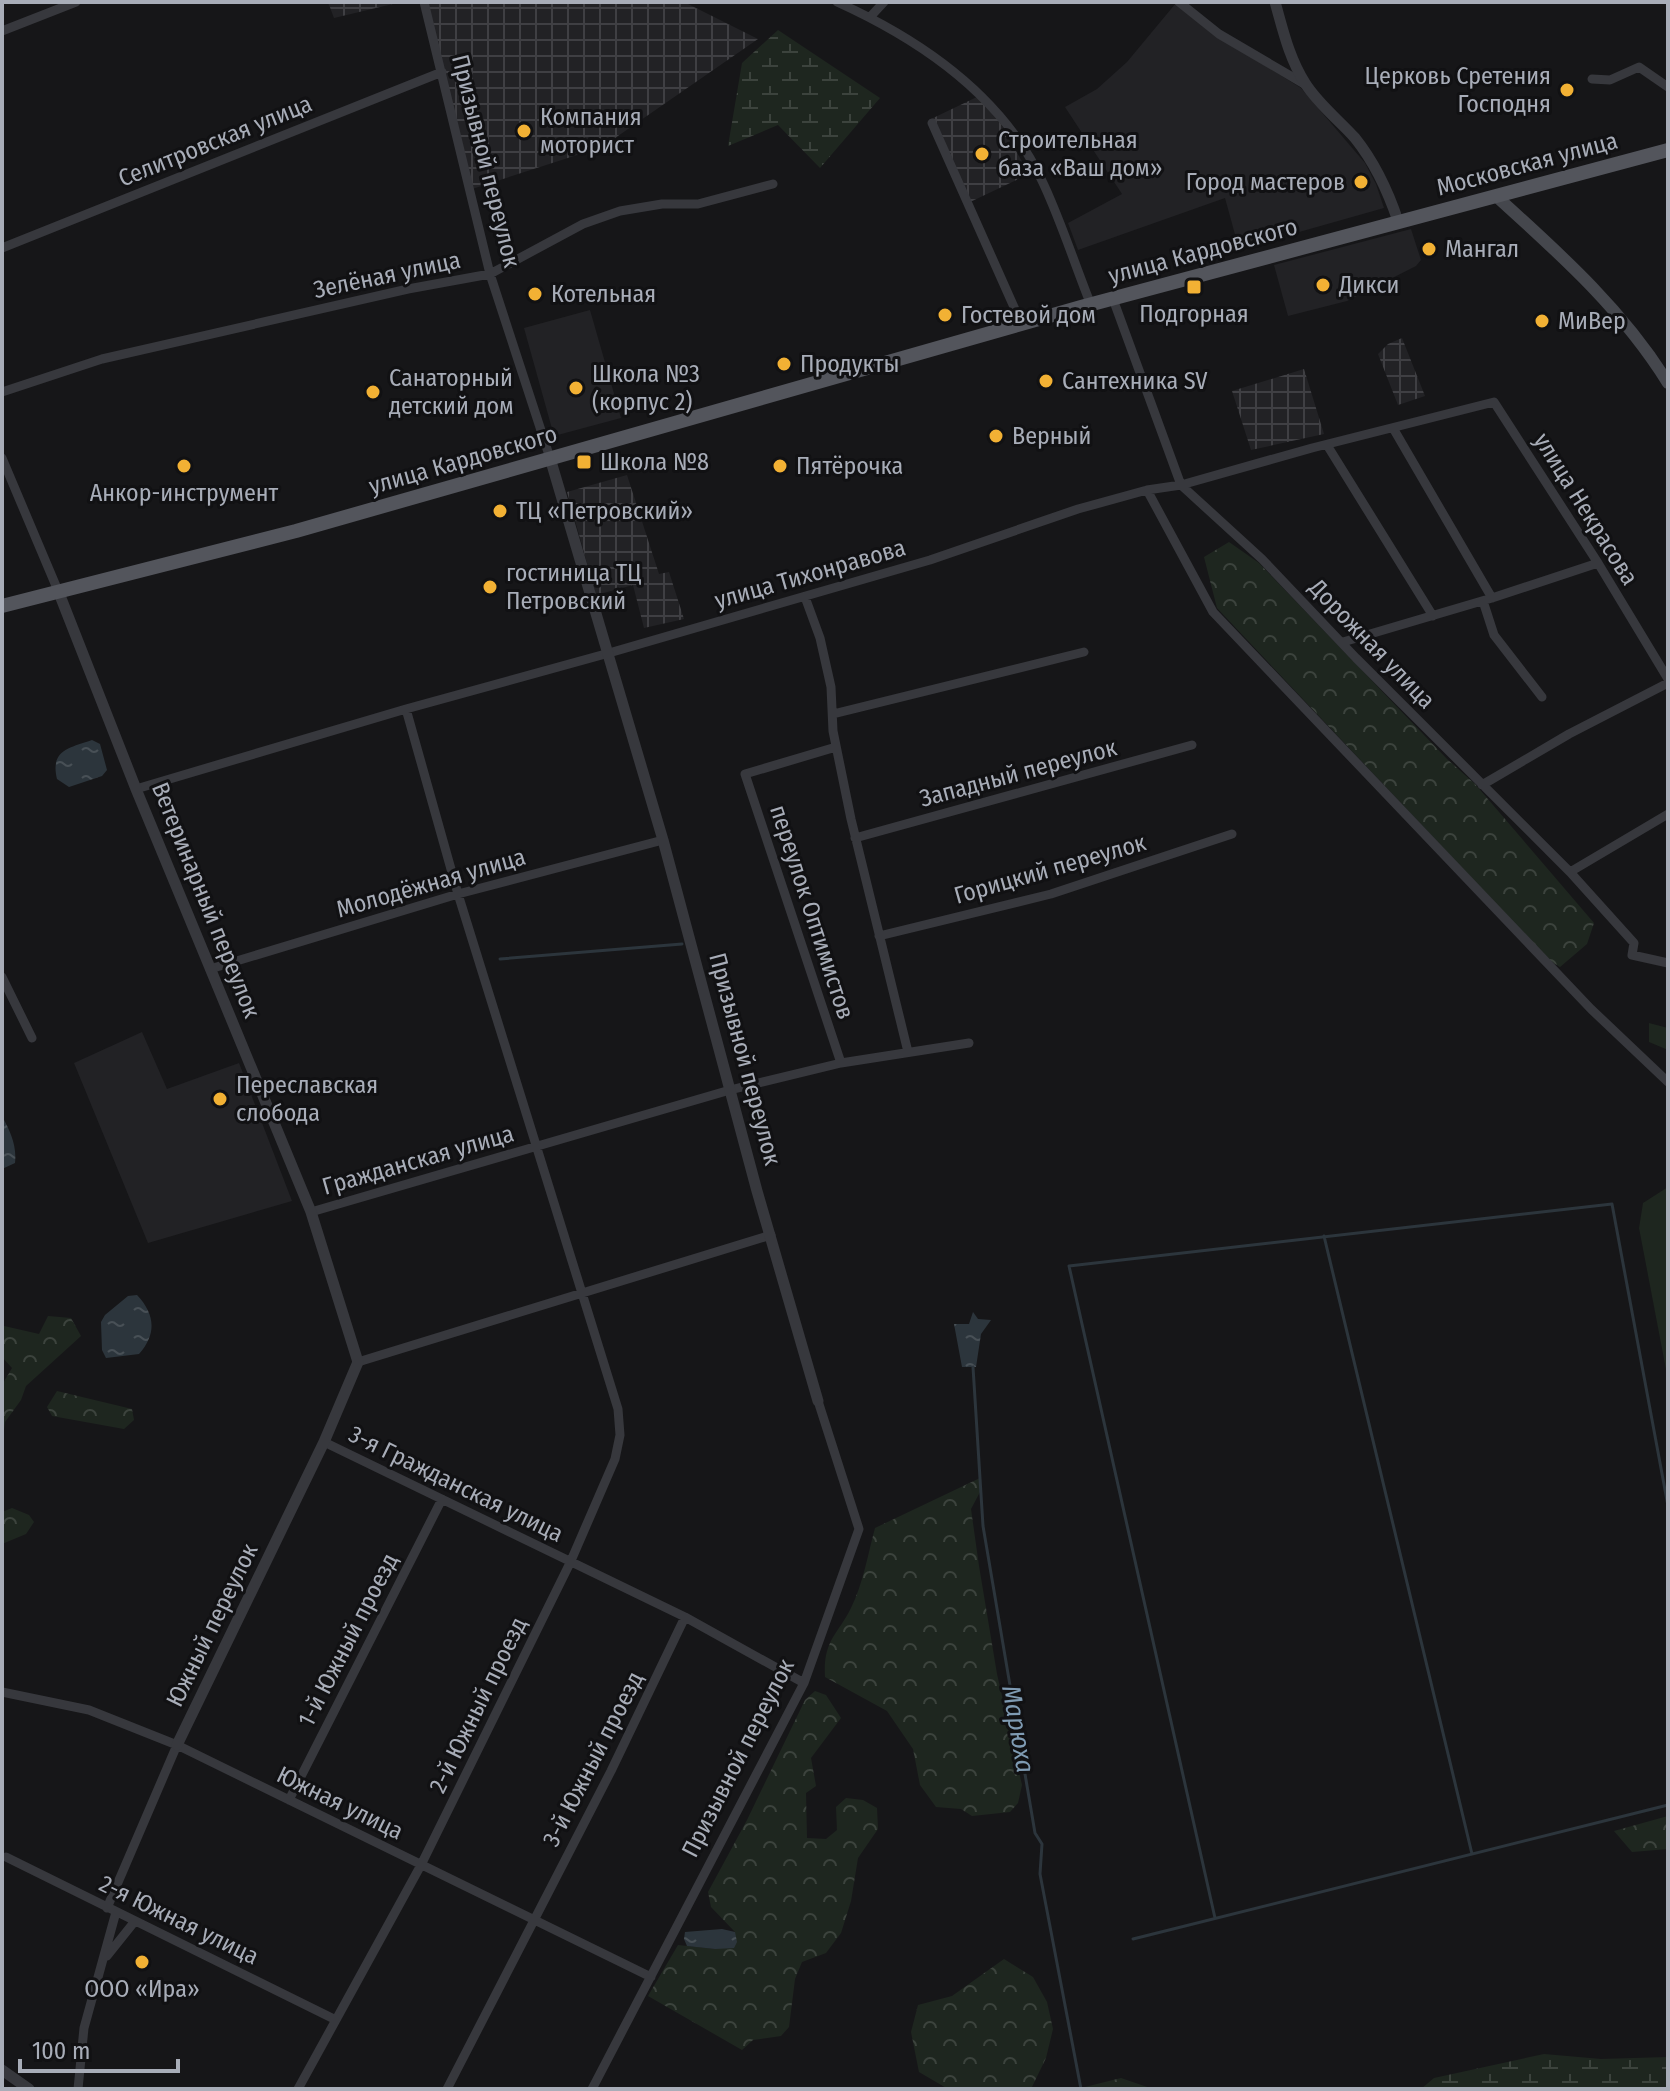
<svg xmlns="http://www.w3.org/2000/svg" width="1670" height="2091" font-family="'Fira Sans Condensed',sans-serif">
  <defs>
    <pattern id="industrial-grid" width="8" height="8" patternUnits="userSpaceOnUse" patternTransform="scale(2)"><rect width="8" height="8" fill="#222225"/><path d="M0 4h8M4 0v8" fill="none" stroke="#3f3f43"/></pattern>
    <pattern id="forest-crowns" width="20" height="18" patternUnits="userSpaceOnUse" patternTransform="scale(2)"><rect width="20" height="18" fill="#1e261f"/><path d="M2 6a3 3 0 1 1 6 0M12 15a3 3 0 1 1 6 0" fill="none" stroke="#3c433d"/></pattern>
    <pattern id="wetland-marsh" width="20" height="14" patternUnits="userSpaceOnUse" patternTransform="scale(2)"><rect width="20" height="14" fill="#1e261f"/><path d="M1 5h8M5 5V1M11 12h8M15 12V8" fill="none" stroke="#3c433d"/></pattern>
    <pattern id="water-ripples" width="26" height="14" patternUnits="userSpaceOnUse" patternTransform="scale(2)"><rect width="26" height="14" fill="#2c353c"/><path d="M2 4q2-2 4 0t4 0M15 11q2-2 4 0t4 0" fill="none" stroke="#485056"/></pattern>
  </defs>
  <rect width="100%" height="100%" fill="#161618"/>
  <!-- built -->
  <path fill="#222225" d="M1176,3L1204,27L1301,88L1365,163L1376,184L1384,208L1239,249L1225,198L1078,250L1068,223L1122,194L1065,107L1097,89L1127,62Z
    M1411,229L1421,260L1416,266L1347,301L1288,316L1274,265Z
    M590,310L621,418L554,436L524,328Z
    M142,1032L167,1089L239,1063L292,1201L148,1243L74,1063Z"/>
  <!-- industrial -->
  <path fill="url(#industrial-grid)" d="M328,2H401L334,18Z
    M424,2H684L758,39L602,147L472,189Z
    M979,96L992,108L1029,174L968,203L929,120Z
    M1402,338L1425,396L1398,405L1378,354L1388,344Z
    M1304,369L1324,434L1251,450L1232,391Z
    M627,475L659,574L669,572L684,619L644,628L633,585L596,595L567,492Z"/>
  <!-- green -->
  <path fill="#1e261f" d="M1649,1023L1668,1028V1050L1649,1042Z
    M1668,1187V1380L1639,1228L1643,1203Z"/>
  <!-- forest -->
  <path fill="url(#forest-crowns)" d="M1229,542L1259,563L1447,759L1475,784L1594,923L1587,944L1560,967L1550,961L1217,608L1204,557Z
    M48,1316L71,1318L81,1336L26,1386L21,1400L5,1422L2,1445V1385L12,1368L2,1357L4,1326L39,1334Z
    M57,1391L132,1409L134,1420L124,1429L52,1416L47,1407Z
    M980,1478V1492L971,1509L979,1566L997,1674L1022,1785L1018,1803L1010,1812L972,1816L961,1809L936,1807L920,1785L913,1749L887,1711L825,1677C823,1640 837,1636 851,1608C863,1584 868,1554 875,1528Z
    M12,1508L29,1515L34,1522L26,1534L2,1544V1512Z
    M815,1691L826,1695L841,1718L811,1758L816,1786L806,1793L807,1838L826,1839L837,1830L836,1807L846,1798L863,1800L877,1808L878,1829L858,1858L851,1901L841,1933L826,1953L802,1962L795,1979L789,2027L781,2036L753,2040L742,2050L648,1996L678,1945L715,1949L735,1932L711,1907L708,1892L747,1820L805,1700Z
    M1668,1816V1849L1632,1852L1614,1831Z
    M1004,1959L1033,1977L1047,2002L1053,2029L1046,2058L1031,2089H948L919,2072L911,2032L918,2005L952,1996Z
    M1121,2078L1153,2089H1083L1085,2087Z"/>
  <!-- wetland -->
  <path fill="url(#wetland-marsh)" d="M778,30L880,98L820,168L778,125L728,146L742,63Z
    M1544,2054L1601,2059L1668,2057V2089H1421L1434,2078Z"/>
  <!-- water -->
  <path fill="url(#water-ripples)" d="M92,740L100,744L107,770L102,776L69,787L57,779C50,750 69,748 92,740Z
    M2,1116C10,1131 17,1145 15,1163L2,1169Z
    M137,1295C155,1314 157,1334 139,1354L106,1358L102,1350L101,1322L105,1315L128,1296Z
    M973,1312L978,1319L991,1320L981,1334L976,1367H962L954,1324H969Z
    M722,1929L735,1932L737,1942L734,1948L715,1949L687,1946L684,1939L685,1932Z"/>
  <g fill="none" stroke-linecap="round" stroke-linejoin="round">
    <!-- stream -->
    <path stroke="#2c353c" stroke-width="3" d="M500,959L682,944
      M1324,1236L1472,1854
      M973,1367L983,1526L1035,1833L1042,1844L1040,1874L1081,2089
      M1215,1918L1069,1266L1612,1204L1668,1506
      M1133,1939L1668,1805"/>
    <!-- minor -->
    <path stroke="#37383d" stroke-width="9" d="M424,2L490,274L550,458
      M837,2C921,40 1005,98 1044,185C1062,224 1075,265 1091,305
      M1179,2L1219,34L1306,85
      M871,16L884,2
      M2,31L76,2
      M1592,79L1610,80L1639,67L1668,87
      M932,123L1022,325
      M2,248L442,72
      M1113,299L1181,485L1262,559L1356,658L1570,872L1634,943L1632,955L1668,963
      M2,392L102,359L408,289L490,274L583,224L620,211L662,204H698L773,184
      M1393,428L1492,598
      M1327,445L1433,616
      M2,458L59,593
      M1147,490L1213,612L1591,1009L1668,1082
      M805,597L820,638L831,687L833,731L851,819L908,1052
      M1483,601L1494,635L1542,697
      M1343,642L1492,598L1598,563
      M833,714L1084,652
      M836,747L745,774L841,1063
      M1482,785L1569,734L1668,683
      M136,789L406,709L609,653L930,560L1078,509L1147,490L1181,485L1312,448L1494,402L1598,563L1668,679
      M855,838L1192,745
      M1570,872L1668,814
      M879,936L1051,894L1232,834
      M210,969L458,894L663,840
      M2,977L32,1038
      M311,1212L730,1090L841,1063L969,1043
      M358,1362L771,1235
      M324,1442L685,1617L804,1683
      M2,1692L89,1710L177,1745L651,1977
      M289,1800L442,1499
      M6,1857L334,2019
      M107,1908L177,1745
      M107,1956L135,1921
      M78,2089L84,2028L116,1912
      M298,2089L421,1865L570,1563L615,1459L620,1435L618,1409L458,894L406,709
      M447,2089L611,1771L685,1617
      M592,2089L804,1683L859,1529L818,1401"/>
    <!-- tertiary -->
    <path stroke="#37383d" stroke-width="11" d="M1275,2C1283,30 1289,58 1305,83C1318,104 1339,120 1355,138C1375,163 1388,191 1398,221
      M550,458L663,840L757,1191L818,1401
      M59,593L136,789L311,1212L358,1362L324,1442L177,1745
      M2,2070L29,2089"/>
    <!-- secondary -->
    <path stroke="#45474d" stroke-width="12" d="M1496,196C1560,254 1622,309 1668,383"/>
    <!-- primary -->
    <path stroke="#53555c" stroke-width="14" d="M2,606L296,531L1081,307L1668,150"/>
  </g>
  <!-- markers -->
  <g fill="#f2b134" stroke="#111113" stroke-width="3">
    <circle cx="1567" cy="90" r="8"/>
    <circle cx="524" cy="131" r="8"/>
    <circle cx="982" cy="154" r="8"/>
    <circle cx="1361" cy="182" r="8"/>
    <circle cx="1429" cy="249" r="8"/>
    <circle cx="1323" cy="285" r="8"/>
    <rect x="1186" y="279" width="16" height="16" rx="4"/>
    <circle cx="535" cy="294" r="8"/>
    <circle cx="945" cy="315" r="8"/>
    <circle cx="1542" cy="321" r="8"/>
    <circle cx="784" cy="364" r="8"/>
    <circle cx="1046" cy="381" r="8"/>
    <circle cx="576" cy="388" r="8"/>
    <circle cx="373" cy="392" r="8"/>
    <circle cx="996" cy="436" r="8"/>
    <rect x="576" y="454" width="16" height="16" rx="4"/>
    <circle cx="184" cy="466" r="8"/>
    <circle cx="780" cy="466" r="8"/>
    <circle cx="500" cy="511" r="8"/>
    <circle cx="490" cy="587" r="8"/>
    <circle cx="220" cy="1099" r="8"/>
    <circle cx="142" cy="1962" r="8"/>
  </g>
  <g text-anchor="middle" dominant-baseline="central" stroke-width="6" stroke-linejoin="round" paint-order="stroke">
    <!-- poi labels -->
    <g font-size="24" fill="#a8adb8" stroke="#111113" text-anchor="start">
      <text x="1551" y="76" text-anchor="end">Церковь Сретения<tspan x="1551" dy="28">Господня</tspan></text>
      <text x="540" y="117">Компания<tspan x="540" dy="28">моторист</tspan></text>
      <text x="998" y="140">Строительная<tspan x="998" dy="28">база «Ваш дом»</tspan></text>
      <text x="1345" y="182" text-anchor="end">Город мастеров</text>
      <text x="1445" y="249">Мангал</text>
      <text x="1339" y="285">Дикси</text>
      <text x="551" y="294">Котельная</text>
      <text x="1194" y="314" text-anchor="middle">Подгорная</text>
      <text x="961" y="315">Гостевой дом</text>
      <text x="1558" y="321">МиВер</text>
      <text x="800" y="364">Продукты</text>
      <text x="592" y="374">Школа №3<tspan x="592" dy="28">(корпус 2)</tspan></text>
      <text x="389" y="378">Санаторный<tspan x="389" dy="28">детский дом</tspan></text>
      <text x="1062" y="381">Сантехника SV</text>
      <text x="1012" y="436">Верный</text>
      <text x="600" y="462">Школа №8</text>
      <text x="796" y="466">Пятёрочка</text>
      <text x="184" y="493" text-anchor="middle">Анкор-инструмент</text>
      <text x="516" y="511">ТЦ «Петровский»</text>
      <text x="506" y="573">гостиница ТЦ<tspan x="506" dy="28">Петровский</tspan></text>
      <text x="236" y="1085">Переславская<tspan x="236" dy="28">слобода</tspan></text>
      <text x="142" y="1989" text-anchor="middle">ООО «Ира»</text>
    </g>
    <!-- street labels -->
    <g font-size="24" fill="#a8adb8" stroke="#111113">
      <text transform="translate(215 141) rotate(-22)">Селитровская улица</text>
      <text transform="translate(486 161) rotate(76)">Призывной переулок</text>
      <text transform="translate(1527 164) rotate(-15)">Московская улица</text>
      <text transform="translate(1203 251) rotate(-15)">улица Кардовского</text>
      <text transform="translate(387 275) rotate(-12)">Зелёная улица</text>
      <text transform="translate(463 460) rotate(-16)">улица Кардовского</text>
      <text transform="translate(1586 509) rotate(58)">улица Некрасова</text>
      <text transform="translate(810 574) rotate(-16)">улица Тихонравова</text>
      <text transform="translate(1372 644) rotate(46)">Дорожная улица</text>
      <text transform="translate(1018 773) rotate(-15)">Западный переулок</text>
      <text transform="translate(1050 869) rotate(-16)">Горицкий переулок</text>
      <text transform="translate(431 883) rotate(-16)">Молодёжная улица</text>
      <text transform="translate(206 900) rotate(68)">Ветеринарный переулок</text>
      <text transform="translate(812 912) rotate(72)">переулок Оптимистов</text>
      <text transform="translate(745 1059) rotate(75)">Призывной переулок</text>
      <text transform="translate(418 1160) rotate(-16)">Гражданская улица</text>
      <text transform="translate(456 1484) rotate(26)">3-я Гражданская улица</text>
      <text transform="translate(212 1625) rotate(-64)">Южный переулок</text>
      <text transform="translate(348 1640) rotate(-63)">1-й Южный проезд</text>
      <text transform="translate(478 1705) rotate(-64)">2-й Южный проезд</text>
      <text transform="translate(738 1758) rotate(-63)">Призывной переулок</text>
      <text transform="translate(593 1759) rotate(-63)">3-й Южный проезд</text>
      <text transform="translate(340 1803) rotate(26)">Южная улица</text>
      <text transform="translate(179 1920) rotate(26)">2-я Южная улица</text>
    </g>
    <!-- water labels -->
    <g font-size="26" font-style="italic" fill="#7f9bb3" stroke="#111113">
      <text transform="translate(1018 1729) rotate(80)">Марюха</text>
    </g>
  </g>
  <!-- border -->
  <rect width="1670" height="2091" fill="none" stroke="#a8adb8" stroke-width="8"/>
  <!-- scale -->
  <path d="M20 2059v12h158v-12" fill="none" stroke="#a8adb8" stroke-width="4"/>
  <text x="32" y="2059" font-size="24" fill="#a8adb8" stroke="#111113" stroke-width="6" paint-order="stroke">100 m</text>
</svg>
